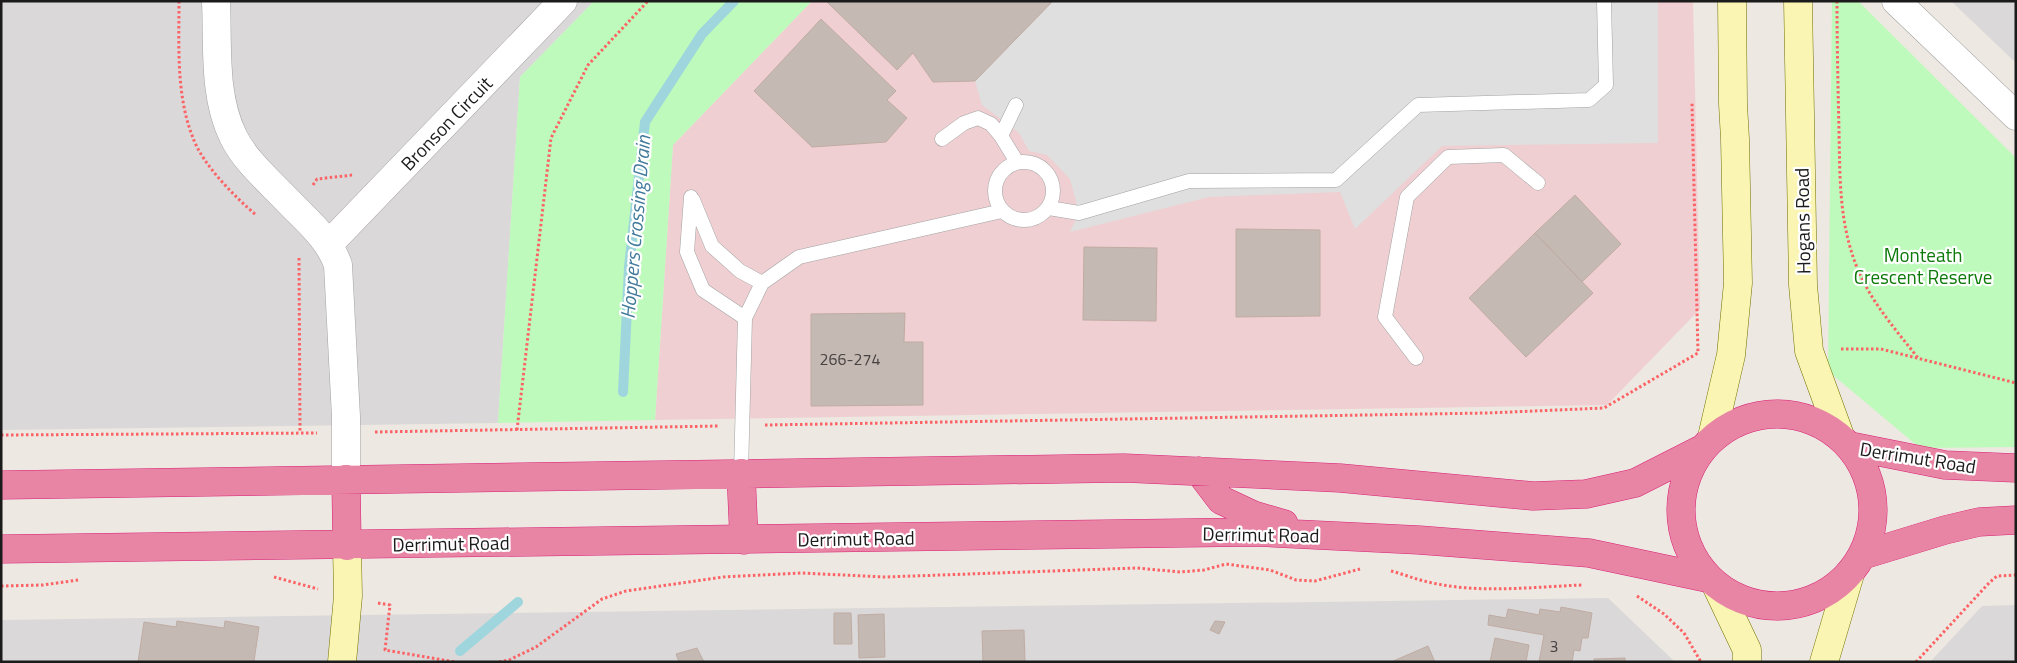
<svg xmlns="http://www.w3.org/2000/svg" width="2017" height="663" font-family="'Titillium Web',sans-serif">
  <rect width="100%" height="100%" fill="#ede8e1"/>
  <!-- residential -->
  <path fill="#dad8d8" d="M1,1H594L520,77L498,423L1,430Z
    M1951,1H2016V63Z
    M1608,598L1675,662H1V620Z
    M2016,605V662H1930L1982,606Z"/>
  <!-- commercial -->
  <path fill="#efcfd1" d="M812,1H1693L1700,309L1607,405L655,420L673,145Z"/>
  <!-- park -->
  <path fill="#befabb" d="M594,1H812L673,145L655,420L498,423L520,77Z
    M1832,1H1858L2016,158V447L1920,448L1828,371Z"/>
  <!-- parking -->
  <path fill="#dfdfdf" d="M1053,1H1658V143L1442,146L1355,229L1340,192L1209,197L1070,232L1079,213L1070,179L1047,155L1029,151L1019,133L982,105L975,81Z"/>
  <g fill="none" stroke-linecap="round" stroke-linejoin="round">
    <!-- stream -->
    <path stroke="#9fd6dd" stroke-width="10" d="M623,392L629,267L645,122L702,34L734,1
      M460,651L518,602"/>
  </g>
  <!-- building -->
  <path fill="#c5b9b4" stroke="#bfaca3" d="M826,1H1053L975,81L933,82L913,53L897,70Z
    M821,19L896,91L887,100L907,118L886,142L812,147L754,91Z
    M1575,195L1621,244L1582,282L1535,233Z
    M1236,229L1320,230V316L1236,317Z
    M1535,233L1593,293L1526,357L1469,298Z
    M1084,247L1157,248L1156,321L1083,320Z
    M905,313L904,342H923V405L811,406V314Z
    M1561,607L1592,613L1588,638H1582L1580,651L1574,650L1572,662H1539L1544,635L1488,625L1489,615L1506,618L1508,609L1539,615L1540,609L1560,612Z
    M834,613H851L852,644H834Z
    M884,614L885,657L859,658L858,615Z
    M177,621L224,628L225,621L259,627L254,661L258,662H138L144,622L176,627Z
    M1215,621L1225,622L1219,634L1210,630Z
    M1024,630L1025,662H983L982,631Z
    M1495,638L1529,645L1526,662H1490Z
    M1428,646L1435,662H1391Z
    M697,648L704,662H679L676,654Z
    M1625,658V662H1594V659Z"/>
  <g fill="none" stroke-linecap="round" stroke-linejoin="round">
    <defs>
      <path id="lane" d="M1016,105L1001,136L1017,162
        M942,139L964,123L978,118L991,124L1001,136
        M995 191a29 29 0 1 1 58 0a29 29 0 1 1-58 0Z
        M691,197L687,252L703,290L745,318
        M693,200L712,246L740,271L762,283
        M1049,208L1079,213L1189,181L1336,180L1418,105L1589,100L1606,85L1604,1
        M1416,358L1385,317L1407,197L1448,157L1504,155L1538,183
        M741,473L745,318L762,283L799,257L1002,211"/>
      <path id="street" d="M216,1C218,45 213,95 233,136C245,161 268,180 287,200C306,220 329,238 338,265L346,417V479
        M1896,1L2016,116
        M329,244L563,1"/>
      <path id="secondary" d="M1798,1L1803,285L1809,351L1840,436
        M1712,437L1731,355L1738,283L1735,139L1733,104L1732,1
        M1717,587L1747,650V662
        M342,662L348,596L347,546
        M1824,662L1850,574"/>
      <path id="highway" d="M1681 510a96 96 0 1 1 192 0a96 96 0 1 1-192 0Z
        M1850,446L1945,465L2016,468
        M1199,471L1221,500L1253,515L1284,524
        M741,473L744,540
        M346,479L347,546
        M1,485L1124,468L1340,478L1533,496L1586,494L1635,483L1700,450
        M1,549L1256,532L1419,540L1589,553L1707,578
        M1863,555L1945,530L1979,522L2016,520"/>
    </defs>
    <!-- lane casing -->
    <use href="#lane" stroke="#a2a2a2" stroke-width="15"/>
    <!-- street casing -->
    <use href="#street" stroke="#a2a2a2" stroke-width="29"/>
    <!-- secondary casing -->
    <use href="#secondary" stroke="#727102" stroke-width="29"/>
    <!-- highway casing -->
    <use href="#highway" stroke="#d92076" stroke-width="29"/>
    <!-- path -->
    <path stroke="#fc6366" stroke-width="3" stroke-dasharray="2.5 2.5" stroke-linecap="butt" d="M179,1C179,47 176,95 193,138C203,165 234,196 256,215
      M1837,1C1837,44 1838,88 1839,131C1840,180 1839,224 1858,270C1872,303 1896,330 1918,358
      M313,185L317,179L353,175
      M299,258L300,433
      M1841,349H1881L2016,383
      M765,425L1487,413L1604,408L1698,353L1692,103
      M517,430L551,138L588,65L648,1
      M375,432L719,426
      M1,435L317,433
      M1391,571C1403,574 1415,579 1428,582C1478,594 1532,587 1582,585
      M274,577L318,589
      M1,586L43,585L78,580
      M1637,596L1664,614L1684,633L1701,662
      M378,603L390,605L385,650L455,662
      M499,662L509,660L536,647L602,599L626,591L723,577L801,573L885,577L1137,568L1180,572L1204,570L1226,564L1270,570L1296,580L1315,581L1360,569
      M1916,662L1989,583L1997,576L2016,575"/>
    <!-- lane -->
    <use href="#lane" stroke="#fff" stroke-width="14"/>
    <!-- street -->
    <use href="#street" stroke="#fff" stroke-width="28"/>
    <!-- secondary -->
    <use href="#secondary" stroke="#faf5b2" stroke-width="28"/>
    <!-- highway -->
    <use href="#highway" stroke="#e885a4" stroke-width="28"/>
  </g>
  <g text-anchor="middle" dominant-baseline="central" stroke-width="4.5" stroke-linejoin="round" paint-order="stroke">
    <!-- number labels -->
    <g font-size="16" fill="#464241">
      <text x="850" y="359">266-274</text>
      <text x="1554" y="646">3</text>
    </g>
    <!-- street labels -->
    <g font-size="19" fill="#1b1b1b" stroke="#fff">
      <text transform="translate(446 123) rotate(-46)">Bronson Circuit</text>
      <text transform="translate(1802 221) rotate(-91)">Hogans Road</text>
      <text transform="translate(1918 457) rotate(9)">Derrimut Road</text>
      <text transform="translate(1261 534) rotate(1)">Derrimut Road</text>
      <text transform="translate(856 538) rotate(-1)">Derrimut Road</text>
      <text transform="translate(451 543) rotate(-1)">Derrimut Road</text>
    </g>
    <!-- park labels -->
    <g font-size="19" fill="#0d7a09" stroke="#fff">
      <text x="1923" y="254">Monteath<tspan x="1923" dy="22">Crescent Reserve</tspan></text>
    </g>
    <!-- water labels -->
    <g font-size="20" font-style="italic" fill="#427a9c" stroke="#fff">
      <text transform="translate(635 227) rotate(-85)">Hoppers Crossing Drain</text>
    </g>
  </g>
  <!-- border -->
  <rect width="2017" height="663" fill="none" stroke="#1b1b1b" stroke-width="5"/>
</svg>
